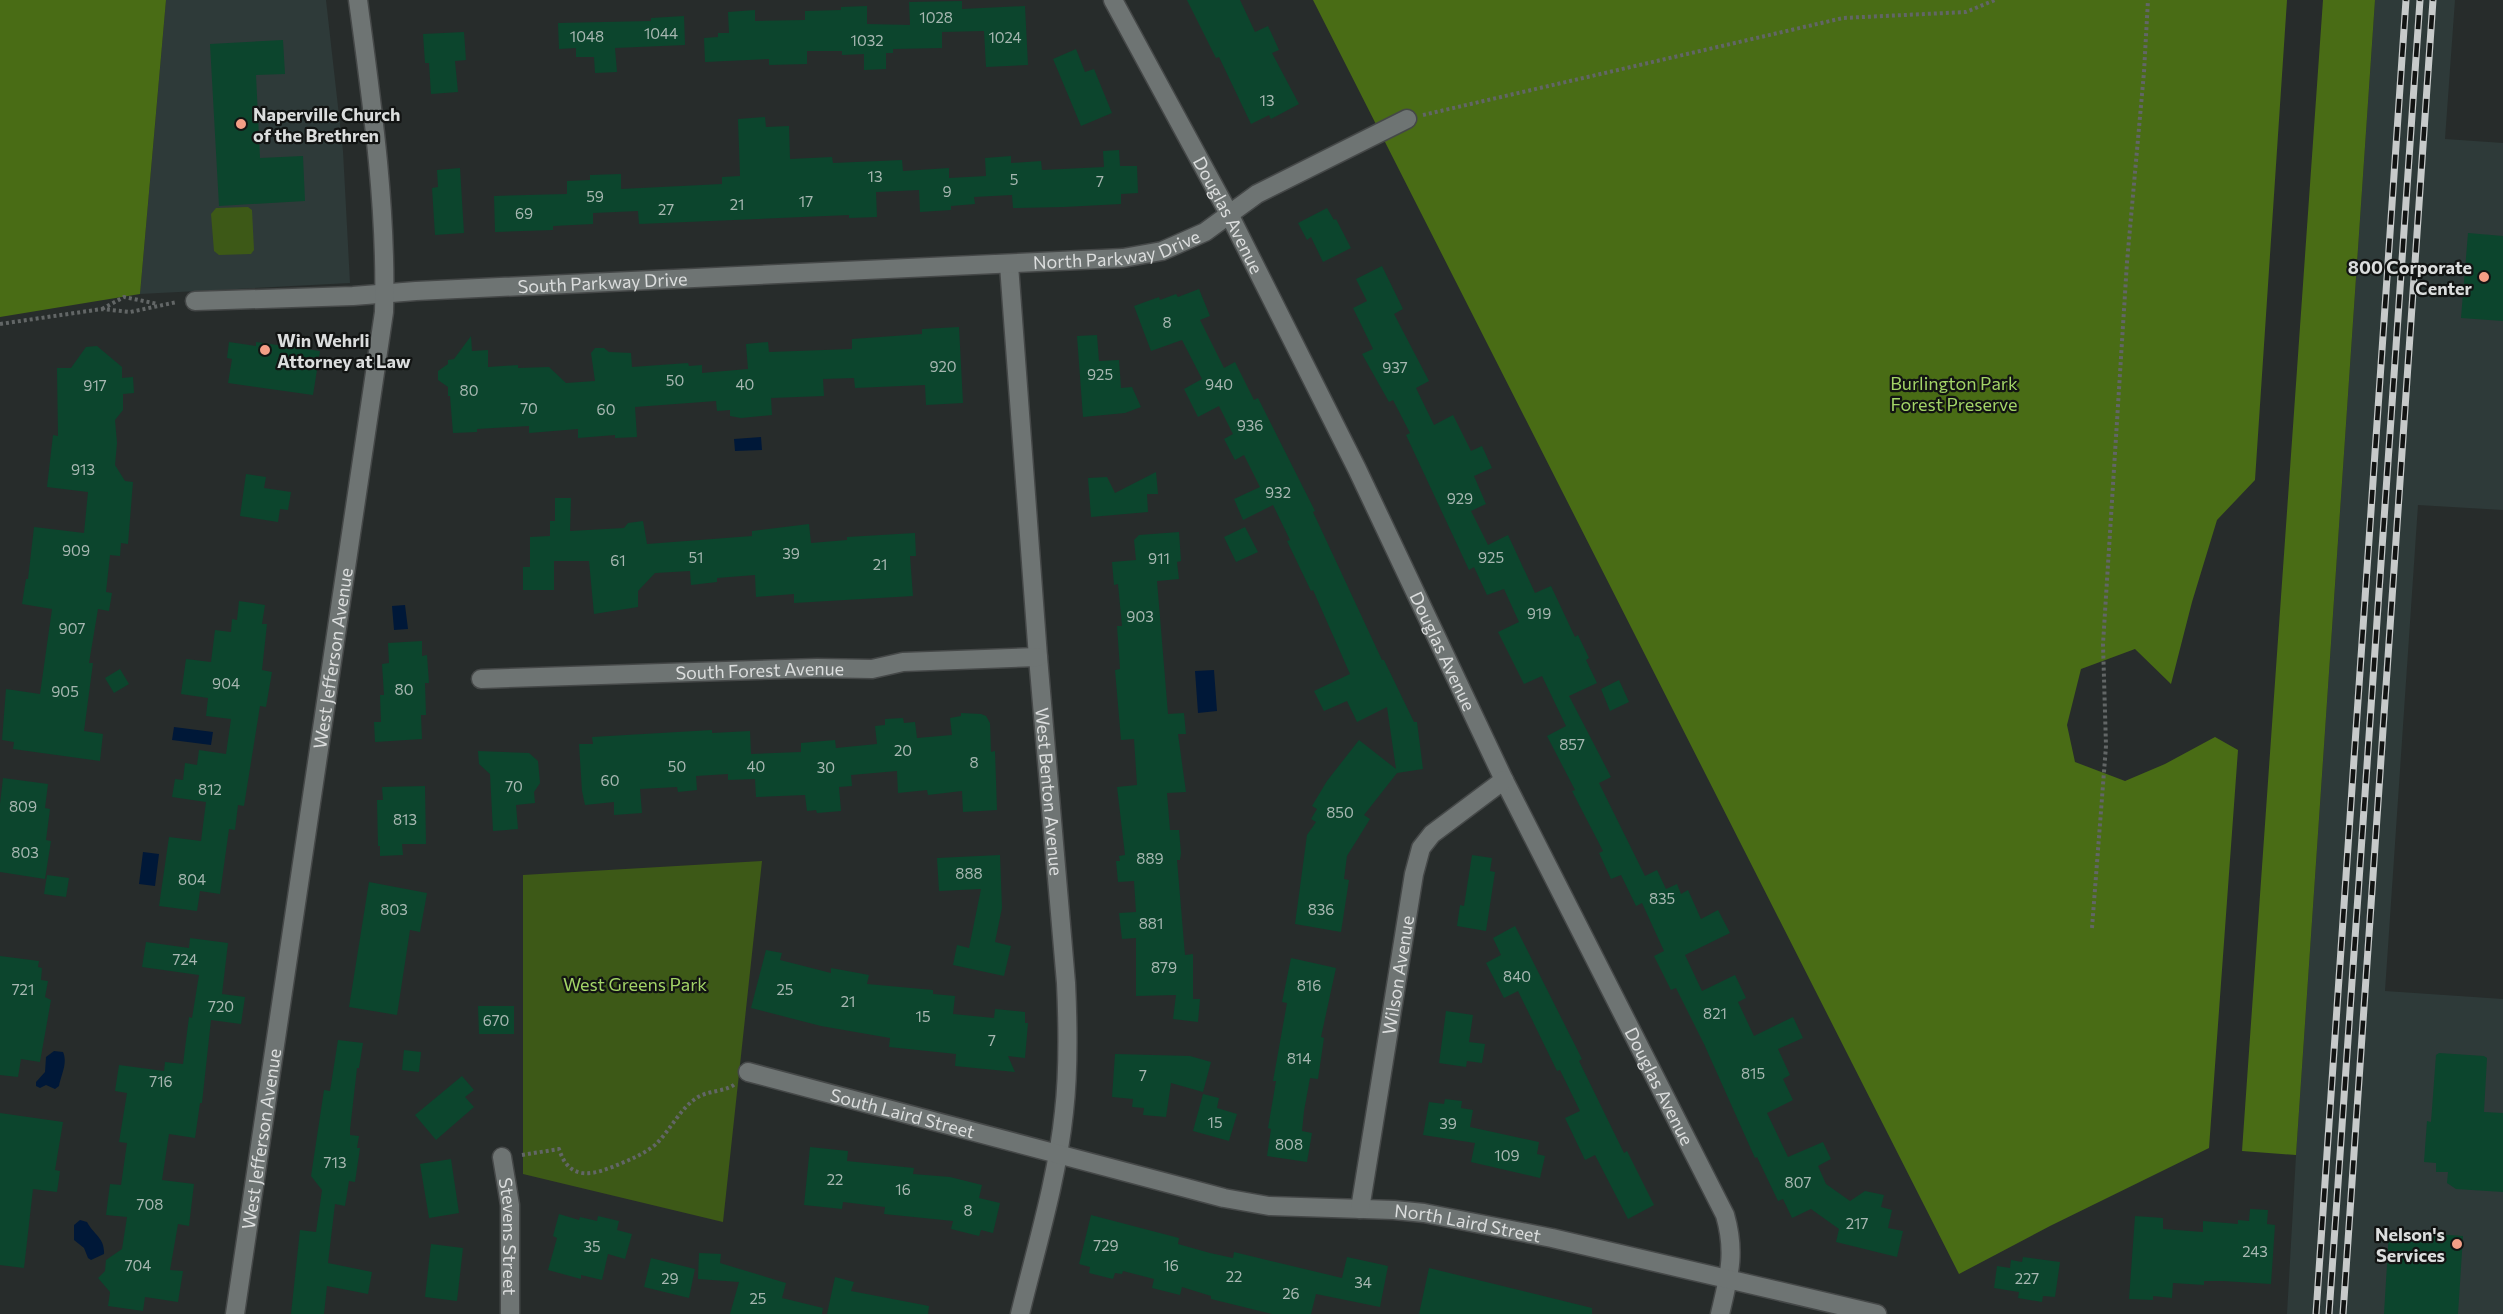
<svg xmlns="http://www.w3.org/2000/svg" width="2503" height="1314" font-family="Commissioner,sans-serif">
  <rect width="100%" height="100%" fill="#272c2b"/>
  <!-- built -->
  <path fill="#2e3a39" d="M166,0H326L343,151L350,283L140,294Z
    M2375,0H2455L2445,139L2503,143V510L2418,505L2385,991L2503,999V1314H2287L2296,1155Z"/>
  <!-- green -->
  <path fill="#3d5917" d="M248,207L252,210L254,250L251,254L219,255L214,251L211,214L216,208Z
    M762,861L723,1222L523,1174V875Z"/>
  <!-- forest -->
  <path fill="#496c15" d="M0,0H166L140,294L0,317Z
    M1313,0H2287L2255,480L2217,520L2192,602L2171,684L2135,649L2081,669L2067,725L2075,762L2125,781L2165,764L2215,737L2238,750L2209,1148L2050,1226L1959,1274Z
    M2323,0H2375L2296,1155L2242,1151Z"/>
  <!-- water -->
  <path fill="#001838" d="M761,437L762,450L735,451L734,439Z
    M405,605L408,629L394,630L392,606Z
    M1214,670L1217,711L1198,713L1195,671Z
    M174,727L213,732L211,745L172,740Z
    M143,852L159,854L155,886L139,884Z
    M54,1051L63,1052C68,1063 61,1075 59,1086L55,1089L46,1085L40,1088L36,1086V1082L45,1072L46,1057Z
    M80,1220L87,1222C94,1235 105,1238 104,1254L91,1260L88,1258L84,1248L74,1240V1225Z"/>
  <!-- building -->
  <path fill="#0c452d" d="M1187,0H1240L1255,32L1268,26L1279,50L1272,53L1299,104L1271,119L1269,115L1251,124L1219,57L1216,58Z
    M962,1V9L1025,6L1028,65L986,67L984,31L942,32V48L893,49V53H886V69L864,70V54L842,55V51H807V64L769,65V59L705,62L704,38L718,37V33H729L728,12L755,10V21L805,20V11L841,10V7L867,6V24L910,25L909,2Z
    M684,16L685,45L615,48L617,72L595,73L594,57H576V48L559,49L558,23L651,21V18Z
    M464,32L466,60L455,61L458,92L431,94L429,63H425L423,34Z
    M283,40L285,74L256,75L260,158L303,156L305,201L219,206L210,44Z
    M1076,49L1085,72L1094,69L1112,113L1081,126L1053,59Z
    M765,117L766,127L789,126L790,159L832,157L833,163L902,160L903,171L949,168V178L986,176L985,158L1011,156V163L1041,161L1042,170L1104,167L1103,151L1119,150L1120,166H1137L1138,193L1121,194V204L1064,207L1013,208L1012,195L974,197L975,204L951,206V210L920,212L919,190L876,192L877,217L849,218V215L639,224L638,211L593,213V224L553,226V230L495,232L494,196L567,194V181L590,180V175L621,174V189L722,184V177L740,176L738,119Z
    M460,168L464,233L435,235L432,188L438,187L437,170Z
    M1327,208L1334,220L1336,219L1351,248L1323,262L1311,237L1307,240L1298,223Z
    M2468,233L2503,236V321L2461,318Z
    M1382,266L1403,309L1394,314L1429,381L1416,388L1434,425L1453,415L1471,451L1482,446L1492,468L1474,476L1486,504L1471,511L1488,545L1508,535L1535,593L1551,586L1575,637L1578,635L1589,658L1586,660L1597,683L1569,696L1611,777L1599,783L1645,876L1657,870L1666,889L1677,884L1681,894L1688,890L1701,919L1718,910L1730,933L1685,955L1702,991L1735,975L1746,998L1738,1002L1754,1036L1793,1017L1803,1038L1778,1049L1790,1075L1783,1079L1793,1100L1767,1113L1788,1157L1823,1142L1831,1159L1818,1166L1826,1184L1850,1201L1865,1191L1884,1195L1881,1207L1892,1210L1888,1228L1903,1231L1897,1257L1836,1242L1839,1229L1811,1209L1792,1218L1783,1199L1778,1201L1757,1157L1755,1158L1704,1044L1676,988L1671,990L1654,956L1664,951L1642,903L1636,906L1621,875L1611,879L1599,853L1603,851L1572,791L1575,790L1547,736L1566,726L1542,676L1524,684L1498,632L1519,622L1504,589L1487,595L1474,567L1469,570L1406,435L1410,433L1393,400L1389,402L1362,354L1373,349L1353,308L1367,301L1356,279Z
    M1199,289L1210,316L1200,320L1224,368L1235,362L1254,400L1258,398L1315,511L1313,512L1382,660H1384L1414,722H1417L1423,769L1397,773L1364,815L1370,819L1347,856L1344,879L1349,880L1341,932L1295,924L1307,835L1316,822L1311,819L1317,809L1312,806L1327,781L1359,740L1396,769L1387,707L1357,722L1347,701L1324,711L1314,691L1350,674L1313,590L1311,591L1287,541L1290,540L1273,505L1243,520L1234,499L1260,487L1244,455L1235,460L1224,439L1233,434L1219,406L1198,417L1184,389L1202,379L1182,340L1151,351L1134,306L1159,297L1160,300L1176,294L1178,297Z
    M959,327L963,403L926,405L925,385L855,388L854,378L823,379L824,396L771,398L772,415L741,418L730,416V410L717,411L716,401L635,407L637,437L615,438V435L578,438V429L529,433V426L477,429V432L453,433L450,396H448V387L438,380V371L448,364V360L454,359L471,336L472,351L488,350V367L518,365V368L549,367L566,383L595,381L591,353L595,348H604L609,352L631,353L632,367L688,363L689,366L702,365V373L748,369L746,344L768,342L769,352L852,349V339L922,334V329Z
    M1097,335L1099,361L1119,360L1121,388L1132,387L1141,407L1125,413L1083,417L1077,336Z
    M229,342L256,346V342L320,351L313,395L228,383L232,359L227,358Z
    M97,346L122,367V378L133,377L134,393L123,394V410L115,420L117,443L115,465L125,481L133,482L128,544L121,543L120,556L110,555L106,592L112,593L109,611L98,609L89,663H93L84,731L103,734L100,761L13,749L14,742L2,740L6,689L40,694L52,609L22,604L26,579H28L34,527L84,533L88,492L47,487L53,435L58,436L57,368H71L86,347Z
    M1156,472L1158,494H1147L1148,512L1091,517L1088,478L1107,477L1115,493Z
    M246,474L266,477L264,488L291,492L288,510L280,509L278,522L240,516Z
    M555,498H571L570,531L624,528L628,523L643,521L647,544L752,536V531L809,524L811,543L847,540V537L915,533L916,556H910L913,596L794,603V594L756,597L755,575L717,578V582L691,585L690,571L655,573L638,591V607L594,614L589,561H554V590H523V567H530V537L550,536V521H555Z
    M1245,527L1258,552L1236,562L1224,537Z
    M1179,532L1181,561L1177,562L1179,579L1157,581L1168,714L1184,713L1186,734H1178L1186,792L1167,793L1170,830H1179L1181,853L1180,860H1177L1185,955L1193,954V999H1200L1198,1022L1173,1019L1176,995L1136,996V938L1122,939L1119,913L1136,912L1134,881L1118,882L1116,861H1120L1119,856L1125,855L1117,787L1137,785L1134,739L1121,740L1115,670L1120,669L1117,626H1122L1118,584L1114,585L1112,562L1136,560L1134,540L1139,535Z
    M239,601L265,605L262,624H267L262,670L272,672L266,707L260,706L244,806L238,805L235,830L229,829L220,894L200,891L197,911L159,906L169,837L201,841L206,802L172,797L175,779L183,780L185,763L197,765L199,750L226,754L231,719L206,716L208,698L181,694L186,659L211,662L215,630L231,632L232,619L237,620Z
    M422,641V656L427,655L429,683H425L426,715H421L422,739L375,742L374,722H381L380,695H384L382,664L389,663L388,643Z
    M120,669L129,684L114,693L105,678Z
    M1619,680L1629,702L1610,711L1601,689Z
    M961,713L981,714L986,716L990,723L991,752L995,751L997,810L963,812L962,791L928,795L927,790L898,793L897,771L851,775L852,786L839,787L841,811L817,813L816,810L807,811L805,795L756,797L755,779L728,780V774L696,776L697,790L678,792L677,787L640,789L642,813L614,815V802L585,805L582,791L579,744H593L592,737L712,730V733L750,731L751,754L801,752V743L835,740L836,748L877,744L875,726L885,725V719L903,718L904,723L915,722L917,738L952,735L950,718L961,716Z
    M478,751L529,753L538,761L540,783L534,792L535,803L516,805L518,829L493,831L490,774L479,764Z
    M3,778L48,784L45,808L50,809L46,840L51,841L45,879L0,872V804Z
    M425,786L426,844H402L403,855L380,856V846H378L377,800H383L382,787Z
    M1000,855L1002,908L995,942L1011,946L1004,976L953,965L957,945L969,948L981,889L939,891L937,858Z
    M1472,855L1492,858L1490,871L1495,872L1486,931L1457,926L1460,905L1464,906Z
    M47,875L69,878L66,897L44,894Z
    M369,882L427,893L420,932L410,930L397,1015L349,1007Z
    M1515,926L1582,1059L1579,1061L1624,1153L1627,1151L1654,1205L1628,1219L1595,1155L1585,1160L1565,1118L1580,1111L1560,1070L1557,1071L1518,991L1504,998L1486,963L1501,955L1493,938Z
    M190,938L228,943L222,994L245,997L241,1024L211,1020L202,1103H200L195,1138L169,1134L162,1180L194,1184L189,1226L178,1224L170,1270L183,1271L178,1302L145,1297L143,1311L108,1306L110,1292L98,1278L105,1271L106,1260L122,1249L127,1217L106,1215L110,1184L121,1185L127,1143L119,1142L127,1093L115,1091L119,1065L164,1071L165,1062L183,1064L189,1017L192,1018L199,975L142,967L146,942L189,948Z
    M766,950L782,953L780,960L831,973V968L869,975L867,984L933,990V994L955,996L953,1014L994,1018L995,1009L1025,1012V1023H1028L1025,1058L1008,1056L1015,1072L955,1066L956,1054L889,1047L890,1038L821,1026L751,1008Z
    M0,956L39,961L38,967L42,968L41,980L48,981L45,997L51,1000L40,1062L21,1059L18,1077L0,1075Z
    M1291,958L1336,968L1321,1037L1324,1038L1318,1079L1310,1078L1304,1111L1302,1131L1312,1133L1307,1162L1267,1156L1271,1129L1268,1128L1276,1081H1273L1287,1003L1282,1002Z
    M478,1006H514V1034H479Z
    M1446,1011L1473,1015L1469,1042L1485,1044L1482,1063L1467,1061L1466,1067L1439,1063Z
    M338,1040L363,1043L359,1068H357L350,1130V1135L359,1136L357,1148H360L355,1182L349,1181L345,1206L335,1204L328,1263L372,1272L368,1294L327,1286L324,1314H291L300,1230L316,1232L322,1190L311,1176L324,1090L330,1091Z
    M404,1050L421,1052L419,1072L402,1070Z
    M2439,1053L2484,1056L2487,1058L2484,1112L2503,1113V1192L2456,1189L2447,1183L2448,1172H2436V1163L2424,1162L2427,1121L2431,1122L2436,1055Z
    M1115,1054L1190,1056L1211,1062L1203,1092L1171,1083L1166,1117L1143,1115L1144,1108L1132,1107L1133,1099L1112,1097Z
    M462,1076L474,1090L465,1097L474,1107L436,1140L415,1115Z
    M1203,1094L1219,1098L1217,1108L1237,1114L1229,1141L1193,1131Z
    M1445,1099L1462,1101L1461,1108L1473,1110L1470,1127L1539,1142L1537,1154L1545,1156L1540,1178L1471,1162L1475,1143L1423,1135L1429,1102L1444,1104Z
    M0,1113L63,1122L55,1170L60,1171L57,1192L33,1189L24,1268L0,1265Z
    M810,1147L848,1151L847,1161L914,1168L913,1174L950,1177L982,1185L979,1198L1000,1203L993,1233L981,1230L979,1236L951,1229L953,1221L884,1214L885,1207L843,1202L842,1209L804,1205Z
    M451,1159L459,1213L429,1218L420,1164Z
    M2250,1209L2268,1210L2267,1224L2275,1225L2271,1284L2223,1281H2204V1285L2173,1283L2172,1298L2153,1296V1300L2129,1299L2135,1216L2163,1218V1229L2203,1232V1221L2238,1224V1220L2249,1221Z
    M559,1214L579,1220L580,1217L597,1221L598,1216L619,1221L617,1230L632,1234L625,1259L608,1254L602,1280L581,1275V1279L548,1270L557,1238L553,1236Z
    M1091,1215L1179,1238L1178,1244L1210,1253L1233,1258L1234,1252L1342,1278L1347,1257L1388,1266L1380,1307L1316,1294L1311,1314H1272L1211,1299V1296L1182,1287L1180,1295L1152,1288L1154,1279L1123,1271L1122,1274L1115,1273L1113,1279L1089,1273L1090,1267L1079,1264Z
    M2389,1231L2463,1236L2458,1314H2384Z
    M431,1244L463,1248L457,1301L425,1297Z
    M699,1253L721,1254L720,1263L786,1283L782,1298L823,1308L822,1314H730L739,1282L698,1279Z
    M2023,1257L2060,1262L2055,1297L2043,1296L2042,1302L2018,1298L2019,1292L1994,1288L1997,1266L2010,1268L2011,1260L2022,1262Z
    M651,1258L695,1269L689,1298L644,1287Z
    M1429,1268L1592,1308V1314H1419Z
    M835,1277L854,1282L851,1291L929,1306L928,1314H827Z"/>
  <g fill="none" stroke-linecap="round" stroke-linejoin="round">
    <defs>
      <g id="minor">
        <path id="s1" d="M1113,0L1229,214L1357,469L1504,780L1725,1215C1736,1253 1729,1276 1720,1314"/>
        <path id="s2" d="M1009,265L1038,657L1066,983C1068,1026 1069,1069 1064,1112C1057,1180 1036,1248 1020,1314"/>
        <path id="s3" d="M195,301L353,296L416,291L1123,258L1162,251L1205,232L1257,194L1407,119"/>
        <path id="s4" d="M481,679L817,668L872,669L903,662L1038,657"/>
        <path id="s5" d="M748,1072L1224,1198L1269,1206L1394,1210L1424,1213L1552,1238L1877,1314"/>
        <path id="s6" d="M502,1157L510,1205V1314"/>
        <path id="s7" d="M1360,1209L1414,874L1421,848L1432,834L1504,780"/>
      </g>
      <g id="tertiary">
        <path id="s8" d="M235,1314L384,312C387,208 372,103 358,0"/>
      </g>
    </defs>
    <!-- minor casing -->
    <use href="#minor" stroke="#454848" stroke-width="21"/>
    <!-- tertiary casing -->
    <use href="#tertiary" stroke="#454848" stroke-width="21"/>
    <!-- path -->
    <path stroke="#626666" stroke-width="4" stroke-dasharray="3 3" stroke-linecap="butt" d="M1423,115L1843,18L1966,12L1995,0
      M102,309L124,297L158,304
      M0,324L102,309L130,312L177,302
      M2092,928L2106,746L2103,644L2127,262L2144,72L2148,0
      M522,1155L559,1149C570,1184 596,1174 622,1163C634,1158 645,1153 655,1145C670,1131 680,1108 698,1097C710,1090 727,1092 736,1083"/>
    <!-- minor -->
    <use href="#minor" stroke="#6e7473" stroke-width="18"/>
    <!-- tertiary -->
    <use href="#tertiary" stroke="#6e7473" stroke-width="18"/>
    <defs>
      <path id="rail" d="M2316,1314L2406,0
        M2329,1314L2420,0
        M2343,1314L2433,0"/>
    </defs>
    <!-- rail casing -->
    <use href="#rail" stroke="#c7caca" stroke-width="7"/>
    <!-- rail -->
    <use href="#rail" stroke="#121413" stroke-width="4.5" stroke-dasharray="14" stroke-linecap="butt"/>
  </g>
  <!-- markers -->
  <g fill="#f49e86" stroke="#121413" stroke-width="2">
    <circle cx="241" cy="124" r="6"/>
    <circle cx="2484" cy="277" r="6"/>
    <circle cx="265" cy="350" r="6"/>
    <circle cx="2457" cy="1244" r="6"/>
  </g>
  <g text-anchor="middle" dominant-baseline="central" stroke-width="4.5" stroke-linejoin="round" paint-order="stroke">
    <!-- number labels -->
    <g font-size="15" fill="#a7b7b1">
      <text x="936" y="17">1028</text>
      <text x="661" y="33">1044</text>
      <text x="587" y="36">1048</text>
      <text x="1005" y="37">1024</text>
      <text x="867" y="40">1032</text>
      <text x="1267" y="100">13</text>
      <text x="875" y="176">13</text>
      <text x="1014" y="179">5</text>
      <text x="1100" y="181">7</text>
      <text x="947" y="191">9</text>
      <text x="595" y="196">59</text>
      <text x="806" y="201">17</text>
      <text x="737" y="204">21</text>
      <text x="666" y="209">27</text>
      <text x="524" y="213">69</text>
      <text x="1167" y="322">8</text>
      <text x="943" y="366">920</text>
      <text x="1395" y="367">937</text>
      <text x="1100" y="374">925</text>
      <text x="675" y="380">50</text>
      <text x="745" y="384">40</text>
      <text x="1219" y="384">940</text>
      <text x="95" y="385">917</text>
      <text x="469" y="390">80</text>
      <text x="529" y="408">70</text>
      <text x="606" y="409">60</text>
      <text x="1250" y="425">936</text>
      <text x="83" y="469">913</text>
      <text x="1278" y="492">932</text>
      <text x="1460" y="498">929</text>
      <text x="76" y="550">909</text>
      <text x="791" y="553">39</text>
      <text x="696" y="557">51</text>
      <text x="1491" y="557">925</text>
      <text x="1159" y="558">911</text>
      <text x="618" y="560">61</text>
      <text x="880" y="564">21</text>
      <text x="1539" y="613">919</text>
      <text x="1140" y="616">903</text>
      <text x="72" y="628">907</text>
      <text x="226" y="683">904</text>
      <text x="404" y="689">80</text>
      <text x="65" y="691">905</text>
      <text x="1572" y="744">857</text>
      <text x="903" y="750">20</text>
      <text x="974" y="762">8</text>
      <text x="677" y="766">50</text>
      <text x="756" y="766">40</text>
      <text x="826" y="767">30</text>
      <text x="610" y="780">60</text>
      <text x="514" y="786">70</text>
      <text x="210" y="789">812</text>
      <text x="23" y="806">809</text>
      <text x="1340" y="812">850</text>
      <text x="405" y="819">813</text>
      <text x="25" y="852">803</text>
      <text x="1150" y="858">889</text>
      <text x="969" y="873">888</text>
      <text x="192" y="879">804</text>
      <text x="1662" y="898">835</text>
      <text x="394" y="909">803</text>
      <text x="1321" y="909">836</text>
      <text x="1151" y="923">881</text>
      <text x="185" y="959">724</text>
      <text x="1164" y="967">879</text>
      <text x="1517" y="976">840</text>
      <text x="1309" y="985">816</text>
      <text x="23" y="989">721</text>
      <text x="785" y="989">25</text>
      <text x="848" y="1001">21</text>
      <text x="221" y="1006">720</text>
      <text x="1715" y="1013">821</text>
      <text x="923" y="1016">15</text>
      <text x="496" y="1020">670</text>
      <text x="992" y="1040">7</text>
      <text x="1299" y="1058">814</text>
      <text x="1753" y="1073">815</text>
      <text x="1143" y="1075">7</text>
      <text x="161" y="1081">716</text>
      <text x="1215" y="1122">15</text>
      <text x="1448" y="1123">39</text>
      <text x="1289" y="1144">808</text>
      <text x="1507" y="1155">109</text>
      <text x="335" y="1162">713</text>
      <text x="835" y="1179">22</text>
      <text x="1798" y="1182">807</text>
      <text x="903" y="1189">16</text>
      <text x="150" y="1204">708</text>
      <text x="968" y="1210">8</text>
      <text x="1857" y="1223">217</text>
      <text x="1106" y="1245">729</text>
      <text x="592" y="1246">35</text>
      <text x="2255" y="1251">243</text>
      <text x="138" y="1265">704</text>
      <text x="1171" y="1265">16</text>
      <text x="1234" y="1276">22</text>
      <text x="670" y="1278">29</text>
      <text x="2027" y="1278">227</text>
      <text x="1363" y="1282">34</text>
      <text x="1291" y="1293">26</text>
      <text x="758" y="1298">25</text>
    </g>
    <!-- poi labels -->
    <g font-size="18" font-weight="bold" fill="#dbdddd" stroke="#121413" text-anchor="start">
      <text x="253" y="114">Naperville Church<tspan x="253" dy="21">of the Brethren</tspan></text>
      <text x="2472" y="267" text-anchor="end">800 Corporate<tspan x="2472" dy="21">Center</tspan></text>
      <text x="277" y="340">Win Wehrli<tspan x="277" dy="21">Attorney at Law</tspan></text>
      <text x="2445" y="1234" text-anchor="end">Nelson's<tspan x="2445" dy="21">Services</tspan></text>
    </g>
    <!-- street labels -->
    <g font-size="18" fill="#dbdddd" stroke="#121413">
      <text stroke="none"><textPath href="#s1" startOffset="244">Douglas Avenue</textPath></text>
      <text stroke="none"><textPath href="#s3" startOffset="924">North Parkway Drive</textPath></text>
      <text stroke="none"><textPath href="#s3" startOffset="408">South Parkway Drive</textPath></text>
      <text stroke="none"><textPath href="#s1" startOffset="730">Douglas Avenue</textPath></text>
      <text stroke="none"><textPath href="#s8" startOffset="663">West Jefferson Avenue</textPath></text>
      <text stroke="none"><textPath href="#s4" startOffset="279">South Forest Avenue</textPath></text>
      <text stroke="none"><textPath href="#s2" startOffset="528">West Benton Avenue</textPath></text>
      <text stroke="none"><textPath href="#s7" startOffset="237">Wilson Avenue</textPath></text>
      <text stroke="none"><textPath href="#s1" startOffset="1216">Douglas Avenue</textPath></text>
      <text stroke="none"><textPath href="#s5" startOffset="160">South Laird Street</textPath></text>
      <text stroke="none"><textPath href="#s8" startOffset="177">West Jefferson Avenue</textPath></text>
      <text stroke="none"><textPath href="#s5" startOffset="738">North Laird Street</textPath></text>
      <text stroke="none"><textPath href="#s6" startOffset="80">Stevens Street</textPath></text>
    </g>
    <!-- park labels -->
    <g font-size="18" fill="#a3d467" stroke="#121413">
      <text x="1954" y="383">Burlington Park<tspan x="1954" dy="21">Forest Preserve</tspan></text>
      <text x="635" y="984">West Greens Park</text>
    </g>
  </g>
</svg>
